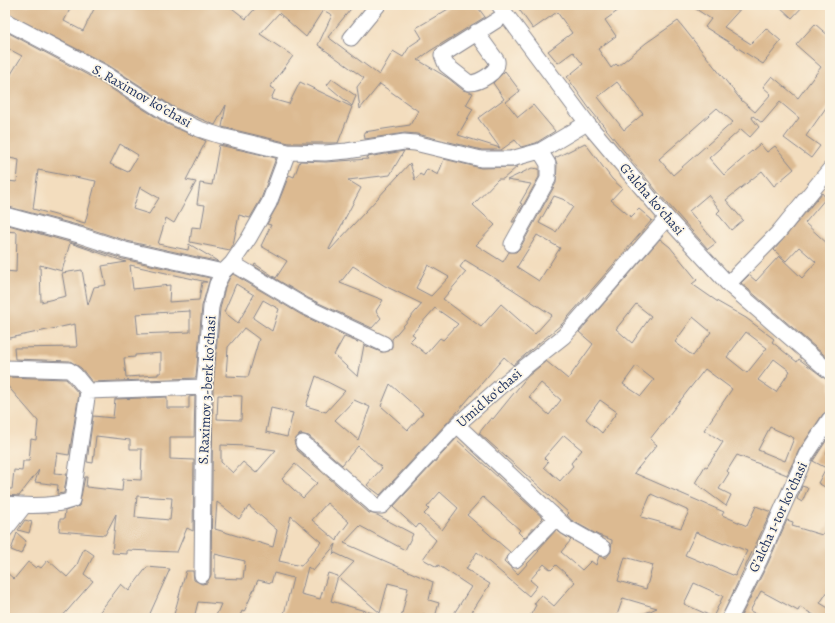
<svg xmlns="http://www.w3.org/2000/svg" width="835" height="623" font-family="Alegreya,serif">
  <rect width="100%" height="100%" fill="#fcf5e5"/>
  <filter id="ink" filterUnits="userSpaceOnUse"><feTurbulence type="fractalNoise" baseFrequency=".025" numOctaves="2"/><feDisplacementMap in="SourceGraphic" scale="8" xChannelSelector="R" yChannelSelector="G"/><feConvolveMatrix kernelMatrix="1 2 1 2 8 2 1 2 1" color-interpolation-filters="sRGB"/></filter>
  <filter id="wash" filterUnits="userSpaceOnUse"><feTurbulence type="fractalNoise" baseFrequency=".012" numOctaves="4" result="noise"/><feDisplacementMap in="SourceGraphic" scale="16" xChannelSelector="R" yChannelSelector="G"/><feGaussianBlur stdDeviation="0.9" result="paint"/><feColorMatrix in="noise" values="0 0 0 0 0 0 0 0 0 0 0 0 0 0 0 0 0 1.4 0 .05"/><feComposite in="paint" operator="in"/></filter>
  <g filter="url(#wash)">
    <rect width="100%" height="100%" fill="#f3ddbe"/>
    <g id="blocks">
      <!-- building -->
      <path fill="#dcba91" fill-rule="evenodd" d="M5,5H72L64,21L83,31L96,5H228L246,19L258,5H354L328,37L379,75L393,51L403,57L410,46L422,38L416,28L455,5H476L485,17L430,51L418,60L448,78L463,90L473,93L466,105L473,109L458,135L500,148L478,118L504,99L493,83L505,71L520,91L506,102L518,117L533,105L555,131L536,143L521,147L515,140L501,150H482L417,134L405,133L365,139L364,132L410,125L418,111L380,84L360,109L357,87L364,78L318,45L332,15L323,10L306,37L279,13L260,34L293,56L270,87L275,90L271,99L289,104L300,82L352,107L338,143H289L222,127L226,105L215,125L175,108L108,65L5,12Z
        M516,5H626L605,20L616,36L598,49L611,68L616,64L618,66L646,43L678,21L741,100L755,112L771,94L763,87L772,76L798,98L821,67L796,45L815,24L830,37V102L806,136L820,146L811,158L784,138L799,118L780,102L762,123L753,116L752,118L759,127L750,137L741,129L709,158L724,175L760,144L767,152L775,146L794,169L774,186L762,171L726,200L743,220L731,230L717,213L720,210L708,195L689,211L716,243L708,249L660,195L589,108L567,77L583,64L573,52L558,63L548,51L572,33L557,12L533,29ZM617,82L643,114L624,130L598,97ZM717,108L733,122L673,175L659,159Z
        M690,5H744L724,27L751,44L766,28L781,41L763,64L705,27L711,19Z
        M778,5H804L792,18Z
        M5,31L99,81L167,124L206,141L186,180L196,182L174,223L166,218L158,244L188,250L189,244L219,262L127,241L81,226L5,206L7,181L17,182L19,160L5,157V84L22,56L5,47ZM120,144L138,155L128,172L110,164ZM38,170L96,181L85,223L33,209ZM140,187L159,198L149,214L133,209Z
        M332,79L356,96L352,106L327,85Z
        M585,143L612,179L622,188L611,200L631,217L639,209L652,220L562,324L513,365L504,357L459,410L380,495L367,485L382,468L358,446L342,465L309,436L300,434L294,441L297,450L369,513L377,515L413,534L405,550L360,526L344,543L433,582L429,600L439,603L435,617L423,614L422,618H401L408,588L388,583L380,613L339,578L354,562L335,553L333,555L336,544L313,571L308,567L301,594L320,599L328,573L338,576L331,601L379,615V618H283L293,578L274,573L271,583L258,580L244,612L242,611L239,618H215L221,604L198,602L194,618H173L186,571H193L194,580L202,584L207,583L211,575L213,387L220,309L225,287L230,277L233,274L300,314L358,342L344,337L334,355L358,377L364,345L381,352L389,351L392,347V339L422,304L385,286L353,266L340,283L383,300L376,311L381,318L372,328L308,298L254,266L255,264L276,278L287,261L261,246L271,225L267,224L277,206L289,175L294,177L300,161L326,162L368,159L367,157L404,151L390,175L348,180L361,188L329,249L330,250L410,163L415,180L420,174L423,176L427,169L438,175L444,159L481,168L517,167L503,179H498L473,205L495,225L476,245L503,262L509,252H516L520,248L556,183L557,164L555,158ZM554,196L565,200L573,207L556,232L539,223ZM537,235L560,248L539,281L517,267ZM465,260L506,285L552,315L535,334L501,304L481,327L443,299L466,272L460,267ZM428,265L449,277L431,296L416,288ZM236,284L254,295L238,323L224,312ZM263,300L279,309L272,331L253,318ZM435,308L458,324L443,340L440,338L426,354L410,341L415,336L412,334ZM244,328L259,339L248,377L226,376L228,347ZM316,376L345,391L326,412L306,406ZM390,384L423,413L408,430L381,406ZM218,395L242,396L241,420L217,419ZM354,400L370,407L358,440L335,420ZM271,408L293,413L287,437L266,432ZM221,445L246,446L276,450L256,473L243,462L233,473L221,462ZM295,464L317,483L303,498L282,479ZM217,502L239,519L249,506L277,530L273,547L215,529ZM327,503L349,522L339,535L337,541L312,520ZM291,516L321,542L301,566L279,561ZM215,554L245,561L243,579L215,578Z
        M219,145L276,158L261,199L250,218L239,215L233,245L230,250L190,242L192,227L201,228L205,205L197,204L200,183L212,185Z
        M532,168L539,169V177L514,222H512L522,204L520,203L531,184L507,180Z
        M822,193L826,198L805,223L830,246V360L741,283L749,275L756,281L779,256L802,278L816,262L799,247L786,261L774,250Z
        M5,224L76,244L123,259L210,278L202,306L196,378L92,382L81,368L70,361L15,359L14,348L77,347L75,324L5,339V271L16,272L17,232L5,231ZM70,243L126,262L102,266L106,285L94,287L88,305L82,270L62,273L66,296L41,302L40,265L62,271ZM130,265L207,282H202L199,300L169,302L170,285L133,289ZM190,311V332L138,334L136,314ZM161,353V373H158V375L126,377L124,358L135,357V355Z
        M660,239L670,247L697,280L692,284L718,302L746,318L774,339L772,342L797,362L799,359L830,382V410L823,414L799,450L787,475L737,455L727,471L729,473L719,489L731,495L726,506L695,483L705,466L707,467L723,442L704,430L732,389L705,369L650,439L657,445L634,473L724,512L722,515L747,526L756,506L771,512L721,618H634L657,608L623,598L616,618H529L536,605L534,604L541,595L554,606L575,582L556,565L551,570L544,564L530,580L537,586L529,596L477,552L466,569L490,584L468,618H451L471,587L438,565L437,567L423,559L436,540L419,524L416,528L393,507L456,439L543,518L524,538L518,532L520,530L483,497L467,515L510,552L504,561L518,574L539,551L538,550L556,530L571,540L561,552L582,570L591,561L596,565L599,556L606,558L611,552L612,540L598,535L571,520L567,515L569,513L479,433L491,418L493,419L527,377L546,361L568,379L593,344L579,332ZM636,304L651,316L632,343L616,329ZM693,317L711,332L693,356L675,342ZM746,332L767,348L747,373L727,357ZM774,359L790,371L776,392L758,380ZM636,366L654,380L641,396L623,384ZM541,383L561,400L549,415L529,397ZM600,400L617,412L602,433L586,419ZM770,427L794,438L785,461L758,450ZM564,435L582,450L571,463L573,466L560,481L544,467L548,462L544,458ZM440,492L458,508L442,530L424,514L429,509L427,507ZM651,494L689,511L681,528L641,517ZM696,532L724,544L725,542L747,551L735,576L685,555ZM625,557L653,565L646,589L618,581ZM694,583L723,596L713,617L684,604Z
        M5,377L66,379L79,394L69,455L57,453L54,473L67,474L64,493L57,494L58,485L35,482L39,470L19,496L5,495V489H12L14,470L22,471L23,461H29L31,439L36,440L38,421L5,383Z
        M195,396L194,437H170V459L194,460L193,531L187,528L177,552L127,550V554L112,553L116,514L105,535L59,531L60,519H64L65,511L79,506L85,477H87L86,487L122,491L123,479L141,480L142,449H130V440L96,436L93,463L87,462L93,416L113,418L115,399L167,397V408H189V397ZM137,496L172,498L170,520L135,517Z
        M830,435V446L826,453L830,456V490L818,483L826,468L813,461Z
        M802,486L808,488L802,502L797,499Z
        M25,520L32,522L29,533L18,530Z
        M787,520L793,522L792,526L822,535L830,522V588L820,603L830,609V618H819L800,607L798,611L761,591L750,611L765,618H740L768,563Z
        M17,533L26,541L21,554L11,550Z
        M84,548L94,555L84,574L93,581L61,618H5V571L14,579L28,562L36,568L38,566L41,568L48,560L67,577L76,567Z
        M147,567L170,569L148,618H95L121,584L129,591Z"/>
    </g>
  </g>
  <g filter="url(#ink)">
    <use href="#blocks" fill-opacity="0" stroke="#87868e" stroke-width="1"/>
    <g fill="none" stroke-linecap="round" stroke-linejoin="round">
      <defs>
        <path id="minor" d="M499,5L587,123L667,218L728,284L830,372
          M5,21L104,73L171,116L199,129L221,136L288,152L325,153L347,151L404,142L415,143L481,159H511L540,151L587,123
          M476,32L497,61C499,72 479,83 469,83L446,65L442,55L505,15
          M351,38L378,5
          M5,215L79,235L125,250L223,272
          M512,244L548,179V164L540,151
          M232,263L304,306L384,344
          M728,284L777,234L830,169
          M5,368L69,370L75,375L88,391
          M457,425L566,527L603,548
          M303,443L371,502L375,506H382L457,425L502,385L564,336L667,218
          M5,504C25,506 53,507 72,500L88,391L204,387
          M5,530L24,506
          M515,560L556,518
          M202,575L204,387L211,307L217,284L223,272L232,263L249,238L269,203L288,152
          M730,618L760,559L806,455L830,419"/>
      </defs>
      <!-- minor casing -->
      <use href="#minor" stroke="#87868e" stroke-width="17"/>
      <!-- minor -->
      <use href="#minor" stroke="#fff" stroke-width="15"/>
    </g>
  </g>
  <g text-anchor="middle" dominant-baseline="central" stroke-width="3.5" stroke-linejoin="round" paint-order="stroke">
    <!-- street labels -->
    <g font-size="14" fill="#1b2f5e" stroke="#fcf5e5">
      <text transform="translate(142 96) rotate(30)">S. Raximov koʻchasi</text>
      <text transform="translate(652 199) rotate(49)">Gʻalcha koʻchasi</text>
      <text transform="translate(207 390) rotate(-87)">S.Raximov 3-berk koʼchasi</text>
      <text transform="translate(489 398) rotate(-41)">Umid koʻchasi</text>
      <text transform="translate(778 517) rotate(-65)">Gʼalcha 1-tor koʼchasi</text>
    </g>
  </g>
  <!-- margin -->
  <rect width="835" height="623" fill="none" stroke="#fcf5e5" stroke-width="20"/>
</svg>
